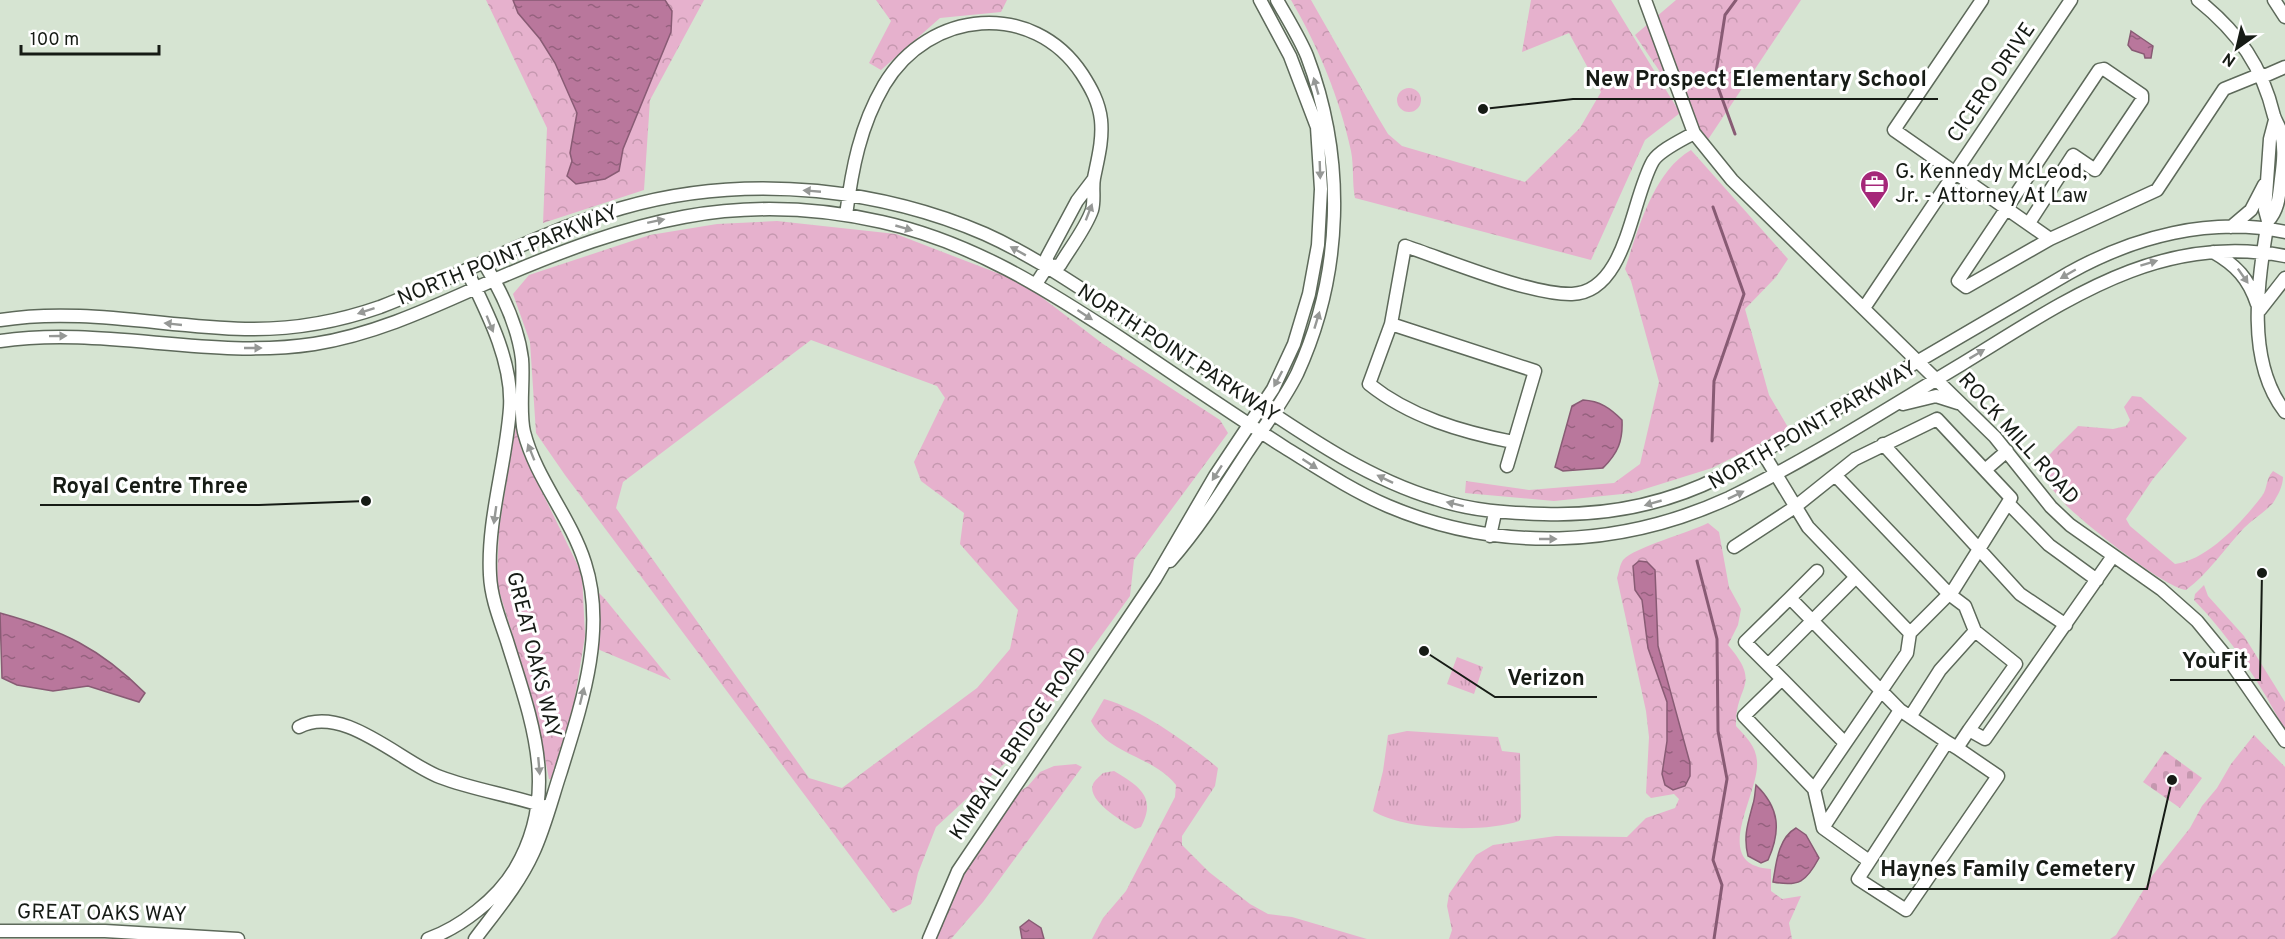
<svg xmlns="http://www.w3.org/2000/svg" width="2285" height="939" font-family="Overpass,sans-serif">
  <defs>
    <pattern id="grass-tufts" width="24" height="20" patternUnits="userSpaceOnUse" patternTransform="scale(1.5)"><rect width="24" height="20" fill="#e6b1cd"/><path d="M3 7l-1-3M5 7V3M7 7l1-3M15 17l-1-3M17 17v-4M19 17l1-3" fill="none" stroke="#c598af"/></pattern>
    <pattern id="forest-crowns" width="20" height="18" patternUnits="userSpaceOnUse" patternTransform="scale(1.5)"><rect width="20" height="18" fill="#e6b1cd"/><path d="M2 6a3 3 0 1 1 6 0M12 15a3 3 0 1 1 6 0" fill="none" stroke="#c598af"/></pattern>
    <pattern id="cemetery-stones" width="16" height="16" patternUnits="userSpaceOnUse" patternTransform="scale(1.5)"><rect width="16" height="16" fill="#e6b1cd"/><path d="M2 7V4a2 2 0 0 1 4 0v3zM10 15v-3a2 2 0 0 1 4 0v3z" fill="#c598af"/></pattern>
    <pattern id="water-ripples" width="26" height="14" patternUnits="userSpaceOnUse" patternTransform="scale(1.5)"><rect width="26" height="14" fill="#b9779c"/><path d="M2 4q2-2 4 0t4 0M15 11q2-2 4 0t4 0" fill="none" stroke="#95617e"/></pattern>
  </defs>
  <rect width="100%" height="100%" fill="#d6e4d2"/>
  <!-- grass -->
  <path fill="url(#grass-tufts)" d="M1397 100a12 12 0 1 1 24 0a12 12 0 1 1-24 0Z
    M1457,657L1483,667L1474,694L1447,684Z
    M1407,731L1498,737L1502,751L1520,753L1521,817L1519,821C1486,833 1402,830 1373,811L1383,771L1388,735Z
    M1114,771C1139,786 1157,797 1141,827L1135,829C1124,822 1086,801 1093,784C1095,780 1100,776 1103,773Z"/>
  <!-- forest -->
  <path fill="url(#forest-crowns)" fill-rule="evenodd" d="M486,0H704L650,100L644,190L543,223L547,128Z
    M876,0H1007L1001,12L940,18L881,70L869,63L891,21Z
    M1291,0H1311L1376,114L1388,134L1402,146L1525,182L1580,128L1601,92L1569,33L1522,52L1531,0H1611L1680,113L1645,140L1591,260L1355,198C1352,183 1354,166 1351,151C1340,99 1318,46 1291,0Z
    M1676,0H1801L1707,141L1635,35Z
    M1691,150L1788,259L1776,277L1745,309L1769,395L1789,429L1712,468L1632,493L1554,501L1465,493L1466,481L1529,490L1614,483L1640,464L1659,382L1631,281L1625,269C1638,230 1653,172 1691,150Z
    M777,221L896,234L1023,283L1103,344L1220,420L1228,433L1134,560L1130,596L1017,752L936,827L918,873L911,904L893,913L565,475L536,433L530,342L513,294L529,275L650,235L717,224ZM811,340L937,386L945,398L914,462L921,481L964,513L960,544L1018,610L1010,649L977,688L842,788L809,778L616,508L623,482Z
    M2132,396L2141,397L2187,438L2153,479L2126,519L2130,526L2175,564C2208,560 2243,521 2262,496C2268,488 2265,480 2273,471L2283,477C2283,486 2278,495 2273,503C2265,512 2253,519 2244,528C2226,547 2207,575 2186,590C2162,586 2088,526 2068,507C2057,496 2048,483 2038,471C2042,459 2068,437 2078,426L2113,429L2126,426L2130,420L2124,407Z
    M516,424L522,451L582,574L585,636L573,709L551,779H549L535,708L497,584L499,528Z
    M1708,523L1719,532L1729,587L1741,609L1738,625L1728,645C1763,686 1735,684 1736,726C1746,737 1756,746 1757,761C1760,794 1708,865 1771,869V891L1782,899L1801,896L1789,923L1792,939H1449L1452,930L1447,906L1449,894L1476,855L1493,845L1556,836L1627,837L1646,818L1675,808L1679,799L1674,794L1651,798L1646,793L1649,737L1646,711L1617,578C1619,572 1620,564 1623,560C1635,547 1688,533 1708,523Z
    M2204,585L2208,596L2244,636L2285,702V731C2261,684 2231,638 2194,600L2195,594Z
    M599,593L605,599L671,680L595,648V595Z
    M1104,699C1141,709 1188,743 1218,768L1215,786L1182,836V845L1209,872L1250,904L1268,914L1292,917L1367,939H1092L1103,918L1126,891L1175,797L1176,785C1154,756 1108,755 1091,721Z
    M2254,735L2285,767V939H2110L2116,935L2152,876L2190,828L2202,806L2217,788L2231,764Z
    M1076,764L1082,767L983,902L951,939H934L971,855L1016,794L1028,786L1040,772L1054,766Z"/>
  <!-- cemetery -->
  <path fill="url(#cemetery-stones)" d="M2165,751L2202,778L2180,808L2143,782Z"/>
  <!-- water -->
  <path fill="url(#water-ripples)" stroke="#885b74" stroke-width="1.5" d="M513,0H665L672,11L671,32L623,149L619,171L605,179L576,184L567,176L572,161L570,153L577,113L555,63L540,39L518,13Z
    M2131,31L2153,46L2151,58H2145L2144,54L2132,50L2128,45Z
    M1583,400C1600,401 1610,408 1622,420C1623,441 1618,453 1603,468L1563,471L1555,467L1572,406Z
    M1639,561L1647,562L1655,570L1658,646L1690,763V776L1685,786L1673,790L1665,785L1662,774L1667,741V702L1648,648L1642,600L1635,590L1633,566Z
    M0,613C62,630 100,648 145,693L139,702L88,686L53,691L17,685L2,678Z
    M1756,785C1780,808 1781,831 1768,860L1761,863L1748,856C1743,836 1748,823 1753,804C1755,798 1755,791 1756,785Z
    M1796,828L1806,835L1819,858C1806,882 1799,887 1773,882C1776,864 1778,838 1796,828Z
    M1029,920L1041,928L1044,939H1022L1020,927Z"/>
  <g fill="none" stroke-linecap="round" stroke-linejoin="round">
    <!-- stream -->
    <path stroke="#885b74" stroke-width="3" d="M1735,134L1715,79L1725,15L1736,0
      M1712,441L1714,381L1744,294L1713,207
      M1697,561L1717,639L1718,731L1727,779L1713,860L1722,885L1714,939"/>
    <defs>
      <path id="minor" d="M1645,0L1694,133L1732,180L1995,437L2051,507L2070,525L2161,589L2197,621L2229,660L2285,741
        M1982,0L1894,130L2050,239
        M2198,0C2239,33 2262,66 2274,116C2276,122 2280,127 2281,133C2285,148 2283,164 2281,179C2279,195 2279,209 2268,221
        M2274,0L2285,17
        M2262,77L2285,67
        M2275,120L2270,139L2265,210L2268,221C2258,282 2245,360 2285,412
        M846,215C852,169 860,126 884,85C929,9 1033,0 1082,74C1091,88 1099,102 1101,120C1103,140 1098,158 1094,178C1092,188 1095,200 1092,210C1086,228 1070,248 1060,265L1047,267
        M2029,223L2073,155L2095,170L2142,100V95L2104,69L2099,70L1958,281L1966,287L2050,239L2157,190L2224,89L2261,74
        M2231,227L2251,210L2264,185
        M2213,252C2236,265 2249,279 2257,304
        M1036,284L1047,267V257L1077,201L1093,180
        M1864,308L2071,0
        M2260,310L2285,278
        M0,320C82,307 164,327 245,329C291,330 337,322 380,307C461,276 538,232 622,208C684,190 752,185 817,191C875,197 932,211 985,234C1034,256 1078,287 1123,316C1166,344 1209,370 1251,399C1309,438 1369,479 1436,499C1472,511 1507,513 1544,514C1606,516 1664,505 1720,477L2069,273C2133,237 2211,216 2285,232
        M1391,324L1535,371L1507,466
        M0,341C105,326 209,360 314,344C378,334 437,305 496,279C629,222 737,189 882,222C972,242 1046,289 1122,339C1175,375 1229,412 1284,447C1318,468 1351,490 1388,506C1499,553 1620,548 1729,498C1809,459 1885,410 1962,364C2064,302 2158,232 2285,256
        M1903,404L1936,396L1958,403
        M1513,442C1462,432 1410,417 1369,384L1391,324L1405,246C1447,260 1530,295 1572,294C1627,292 1631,199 1653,161C1660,150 1682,140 1694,133
        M1883,444L2020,594L2066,625
        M1763,453L1808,527L1910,633L1907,653L1814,789L1744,716L1782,679L1845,743
        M1985,470L2007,451
        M1835,475L1949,594L1965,606L1975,631L2016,664L1969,730L1985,739L2113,556
        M2008,503L2049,545L2097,580
        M1490,536L1495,513
        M1734,547L1795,507L1855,459L1937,419L2011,498L1954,589L1910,633
        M1170,561C1199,528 1222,491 1246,454C1263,428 1283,402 1297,374C1343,274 1346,159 1307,56C1299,37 1287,18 1277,0
        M1790,598L1817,571
        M1768,665L1856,577
        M1782,679L1745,642L1790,598L1900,710
        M1910,717L1940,670L1975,631
        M299,727C343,703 402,763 440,777C474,790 511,795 546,807
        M1957,748L1947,742L1858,879L1906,910L1998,776L1957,748L1969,730
        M1814,789L1823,828L1869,861
        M1823,828L1900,710L1947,742
        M0,931H105L238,939
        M428,939C461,927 497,899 515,869C561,792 531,719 507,641C500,620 491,598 490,575C487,520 506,464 510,408C513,362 487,312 467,271
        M475,939C496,911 519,884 533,853C545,827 552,798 561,771C581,706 607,631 585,563C570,516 536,479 524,432C519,411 524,381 522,359C518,326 501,291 484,263
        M929,939L958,871L1155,579L1215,476L1273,389L1294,344L1309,294L1318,245L1321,189L1317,127L1290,56L1260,0"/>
    </defs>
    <!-- minor casing -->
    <use href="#minor" stroke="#5d695a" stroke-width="15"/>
    <!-- minor -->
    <use href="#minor" stroke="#fff" stroke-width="12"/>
  </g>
  <!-- one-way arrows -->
  <defs><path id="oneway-solid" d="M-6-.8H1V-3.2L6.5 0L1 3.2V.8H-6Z" transform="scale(1.5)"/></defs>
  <g fill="#969896">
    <use href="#oneway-solid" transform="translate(1316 86) rotate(-106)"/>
    <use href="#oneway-solid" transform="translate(1320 170) rotate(88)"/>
    <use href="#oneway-solid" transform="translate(812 191) rotate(-175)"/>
    <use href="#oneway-solid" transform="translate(1089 212) rotate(-69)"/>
    <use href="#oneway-solid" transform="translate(656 221) rotate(-12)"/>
    <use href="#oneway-solid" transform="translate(904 228) rotate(16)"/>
    <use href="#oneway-solid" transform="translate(1018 251) rotate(-151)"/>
    <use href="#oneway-solid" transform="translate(2149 263) rotate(-17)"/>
    <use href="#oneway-solid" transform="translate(2068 274) rotate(150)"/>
    <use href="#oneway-solid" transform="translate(2243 276) rotate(55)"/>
    <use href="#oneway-solid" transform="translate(366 311) rotate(162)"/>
    <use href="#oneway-solid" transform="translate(1085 315) rotate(33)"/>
    <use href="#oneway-solid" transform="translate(1317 320) rotate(-73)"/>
    <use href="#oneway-solid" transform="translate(173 324) rotate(-174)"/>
    <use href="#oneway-solid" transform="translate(490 324) rotate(68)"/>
    <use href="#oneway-solid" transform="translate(58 336) rotate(-1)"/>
    <use href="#oneway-solid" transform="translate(253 348)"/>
    <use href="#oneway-solid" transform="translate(1977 354) rotate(-31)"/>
    <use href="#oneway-solid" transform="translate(1278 379) rotate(118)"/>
    <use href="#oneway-solid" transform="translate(531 452) rotate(-112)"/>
    <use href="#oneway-solid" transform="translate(1310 464) rotate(33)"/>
    <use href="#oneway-solid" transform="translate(1217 473) rotate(123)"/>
    <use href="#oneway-solid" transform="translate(1385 479) rotate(-154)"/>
    <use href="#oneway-solid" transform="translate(1736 495) rotate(-26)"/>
    <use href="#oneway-solid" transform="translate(1653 503) rotate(164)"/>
    <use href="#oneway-solid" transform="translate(1455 504) rotate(-166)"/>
    <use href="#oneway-solid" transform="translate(495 515) rotate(98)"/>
    <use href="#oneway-solid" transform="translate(1548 539)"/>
    <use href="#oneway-solid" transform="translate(582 696) rotate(-76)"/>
    <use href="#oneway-solid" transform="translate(539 766) rotate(85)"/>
  </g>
  <!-- icons -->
  <defs>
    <symbol id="office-pin" viewBox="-11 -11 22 30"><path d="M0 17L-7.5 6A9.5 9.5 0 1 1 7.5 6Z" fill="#a52779" stroke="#fff"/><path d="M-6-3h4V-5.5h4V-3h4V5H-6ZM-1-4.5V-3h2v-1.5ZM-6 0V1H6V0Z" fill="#fff"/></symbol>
  </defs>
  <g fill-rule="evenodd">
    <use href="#office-pin" x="1858" y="168" width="33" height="45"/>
  </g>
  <g text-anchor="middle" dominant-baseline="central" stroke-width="6" stroke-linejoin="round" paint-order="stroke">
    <!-- street labels -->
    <g font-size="21" fill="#161b15" stroke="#fff">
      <text transform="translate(1992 83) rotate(-56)">CICERO DRIVE</text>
      <text transform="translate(508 256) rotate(-22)">NORTH POINT PARKWAY</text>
      <text transform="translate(1178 354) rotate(33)">NORTH POINT PARKWAY</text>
      <text transform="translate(1813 426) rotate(-30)">NORTH POINT PARKWAY</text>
      <text transform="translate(2018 439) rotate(48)">ROCK MILL ROAD</text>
      <text transform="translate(533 655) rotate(76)">GREAT OAKS WAY</text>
      <text transform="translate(1019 744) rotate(-56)">KIMBALL BRIDGE ROAD</text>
      <text transform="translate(102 914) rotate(1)">GREAT OAKS WAY</text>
    </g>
    <!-- poi labels -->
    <g font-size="21" fill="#161b15" stroke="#fff" text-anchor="start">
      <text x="1895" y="172">G. Kennedy McLeod,<tspan x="1895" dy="24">Jr. - Attorney At Law</tspan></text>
    </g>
  </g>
  <!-- callouts -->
  <path fill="none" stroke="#161b15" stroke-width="2" d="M1483 109L1573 99H1938M366 501L259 505H40M2262 573L2260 680H2170M1424 651L1495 697H1597M2172 780L2147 889H1868"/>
  <g fill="#161b15" stroke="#fff" stroke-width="2">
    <circle cx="1483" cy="109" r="6"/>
    <circle cx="366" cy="501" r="6"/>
    <circle cx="2262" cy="573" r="6"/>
    <circle cx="1424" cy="651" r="6"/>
    <circle cx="2172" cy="780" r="6"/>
  </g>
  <g font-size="22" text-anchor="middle" font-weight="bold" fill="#161b15" stroke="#fff" stroke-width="6" stroke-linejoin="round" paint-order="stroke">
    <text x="1756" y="86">New Prospect Elementary School</text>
    <text x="150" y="493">Royal Centre Three</text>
    <text x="2215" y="668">YouFit</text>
    <text x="1546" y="685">Verizon</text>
    <text x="2008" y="876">Haynes Family Cemetery</text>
  </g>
  <!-- north arrow -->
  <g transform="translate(2237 48) rotate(214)" stroke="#ffffff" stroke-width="4.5" paint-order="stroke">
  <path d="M0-4.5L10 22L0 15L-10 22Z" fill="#161b15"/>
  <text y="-9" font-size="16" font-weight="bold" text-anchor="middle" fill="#161b15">N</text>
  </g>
  <!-- scale -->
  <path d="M21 45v9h138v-9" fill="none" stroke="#161b15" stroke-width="3"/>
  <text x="30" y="45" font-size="18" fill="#161b15" stroke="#ffffff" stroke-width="4.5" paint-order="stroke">100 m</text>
</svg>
